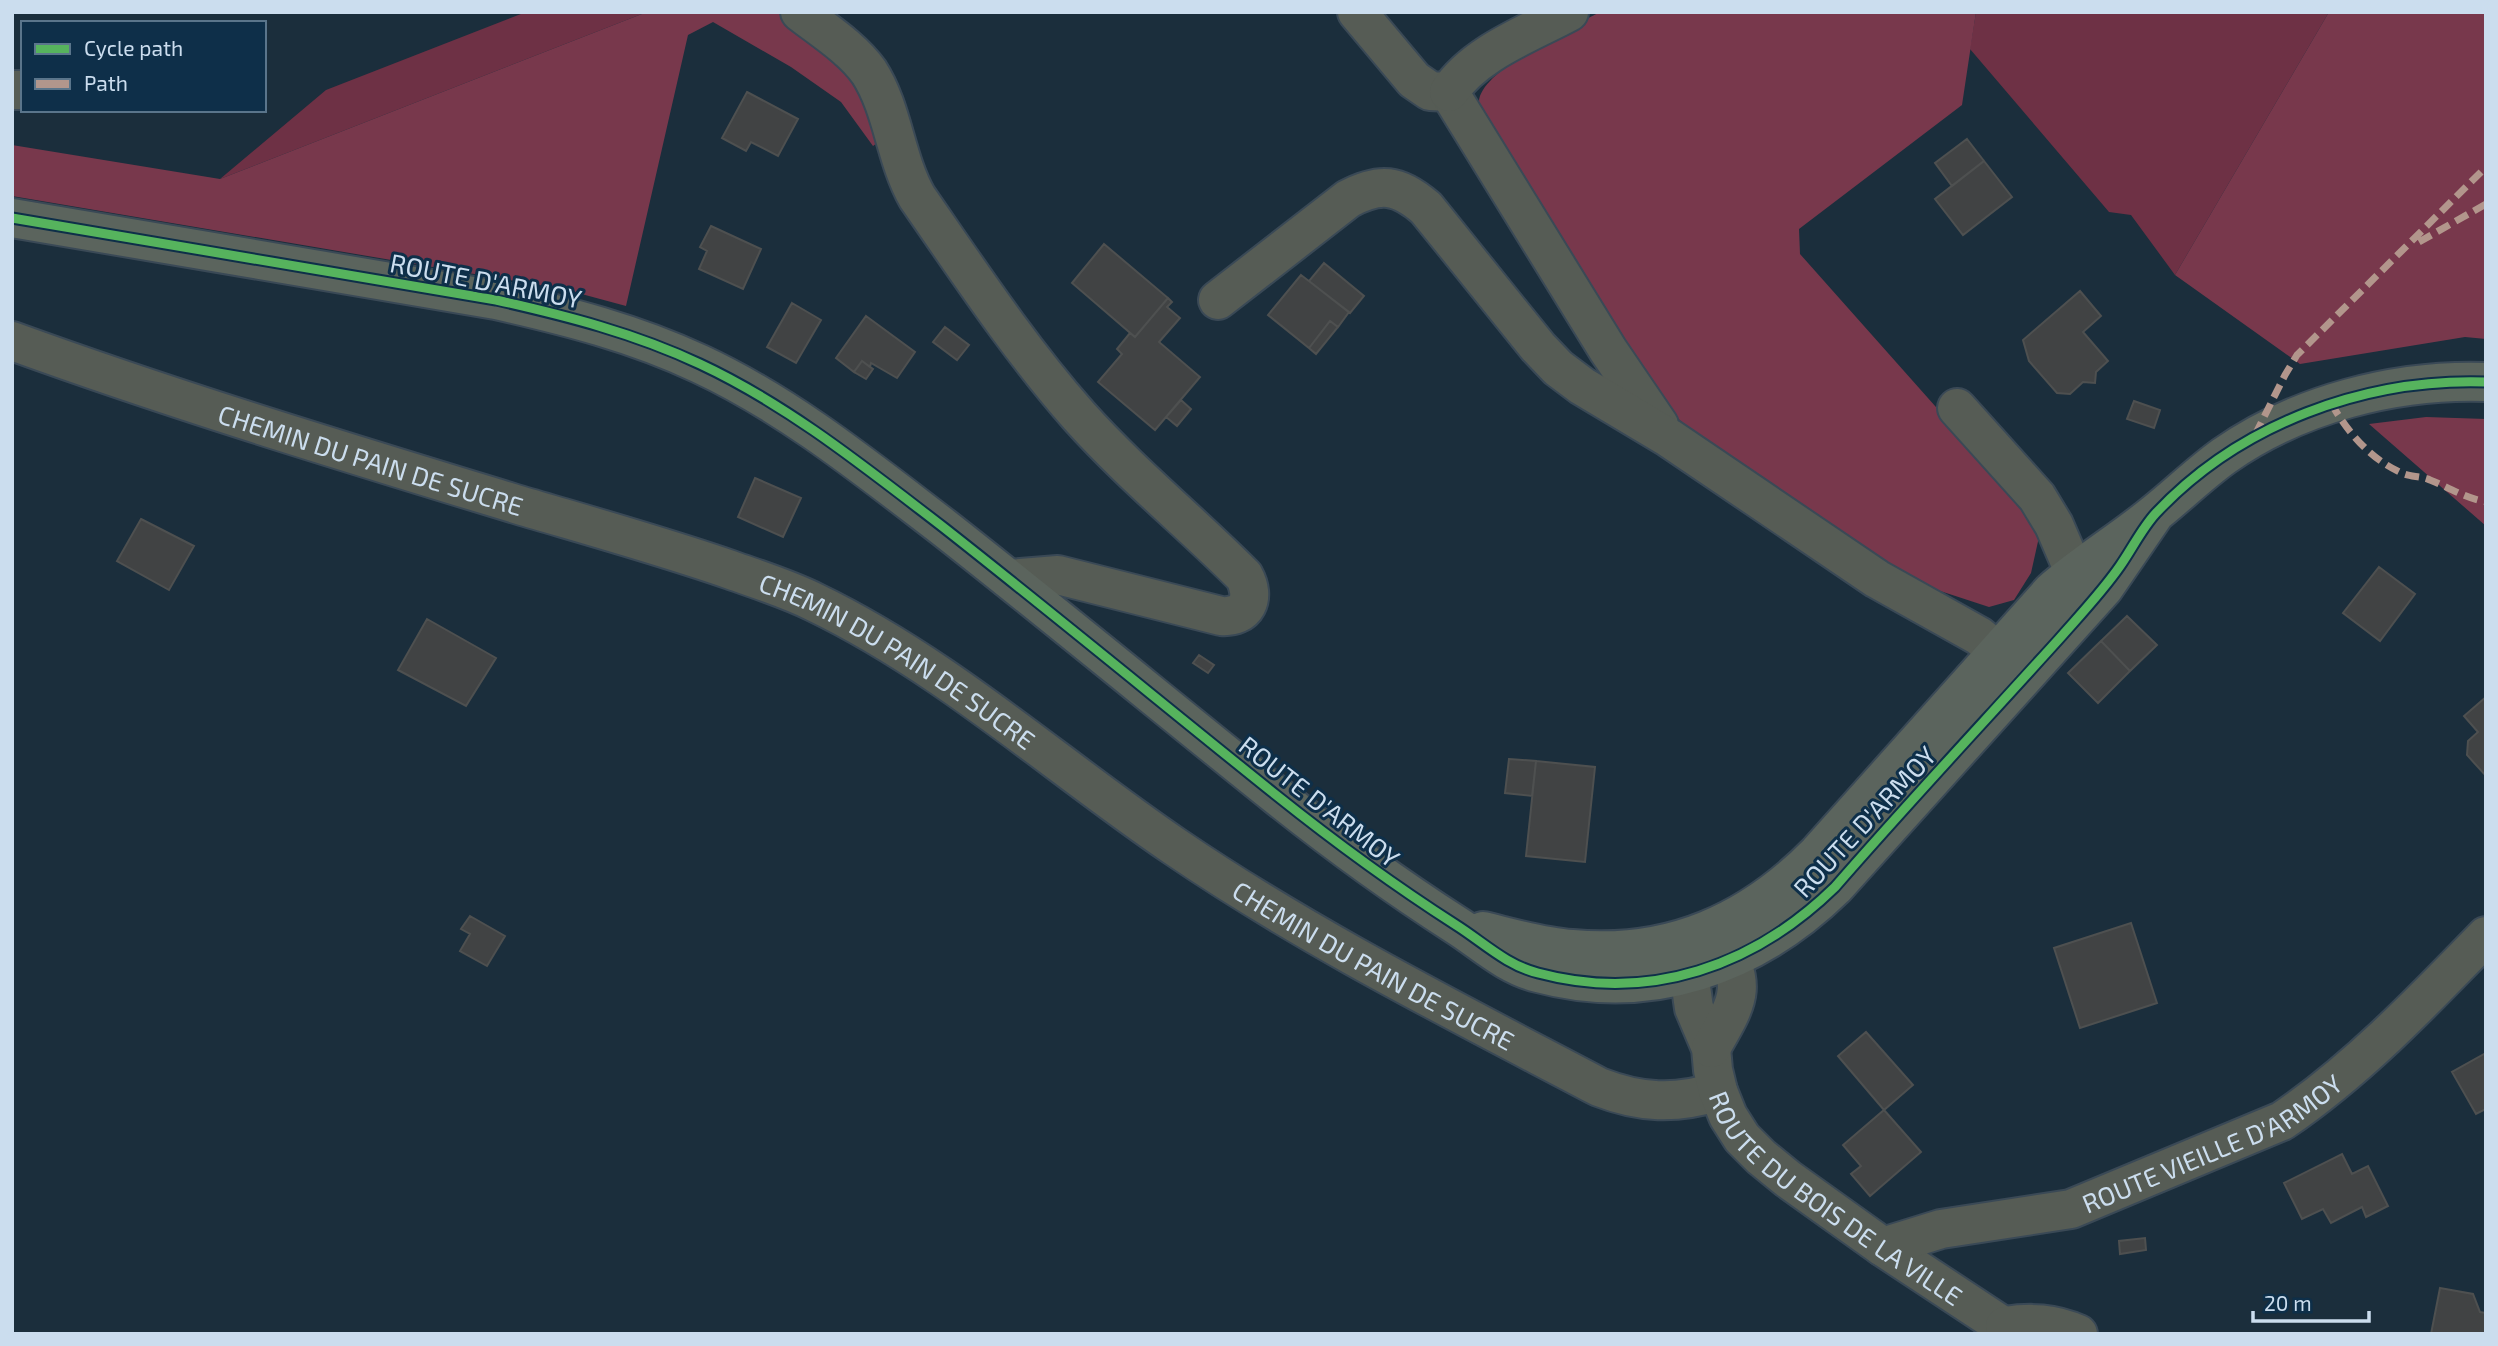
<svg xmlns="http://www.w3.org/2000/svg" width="2498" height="1346" font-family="'Exo 2',sans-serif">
  <rect width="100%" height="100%" fill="#1b2e3c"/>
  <!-- green -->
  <path fill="#6e3145" d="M526,12H647L220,179L326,90Z
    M1976,12H2329L2175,275L2131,215L2109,212L1970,49Z"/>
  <!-- forest -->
  <path fill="#78384c" d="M647,12H780L842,59L864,89L882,139L873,146L841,102L791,67L713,22L688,35L626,306L563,289L12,196V145L220,179Z
    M1600,12H1976L1962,105L1799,229L1800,254L2031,514L2039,537L2031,573L2014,600L1989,607L1931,588L1886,565L1697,437L1656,397L1486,123C1484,117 1479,108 1479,102C1479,71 1574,26 1600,12Z
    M2329,12H2486V339L2465,337L2300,364L2175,275Z
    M2426,417L2486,419V526L2369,424Z"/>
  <!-- building -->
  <path fill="#414344" stroke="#4e5050" stroke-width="2" d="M747,92L798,119L778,156L751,142L746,151L722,138Z
    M1967,139L1984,161L1952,186L1935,163Z
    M1984,161L2012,197L1963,235L1935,199Z
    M711,226L761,249L743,289L699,269L707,251L700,247Z
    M1104,244L1168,298L1135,337L1072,283Z
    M1324,263L1364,296L1350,313L1309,281Z
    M1301,275L1349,312L1338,327L1330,321L1309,348L1268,315Z
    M2080,291L2101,316L2083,332L2108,361L2096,372L2095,383L2083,382L2070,394L2057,393L2029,361L2023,340Z
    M1168,298L1172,302L1167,307L1180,318L1159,342L1200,377L1155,430L1098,382L1122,354L1117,349L1130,333L1135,337Z
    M792,303L821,320L796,363L767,347Z
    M866,316L915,352L897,378L871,363L870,367L862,361L854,372L836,358Z
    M1330,321L1338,327L1316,354L1309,348Z
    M945,327L969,345L957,360L933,342Z
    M862,361L873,369L866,379L854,372Z
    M1181,400L1191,409L1177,426L1166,417Z
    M2134,401L2160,410L2154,428L2127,419Z
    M755,478L801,498L783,537L738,517Z
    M141,519L194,546L169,590L117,561Z
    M2379,567L2415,594L2380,641L2343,613Z
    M2127,616L2157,645L2130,671L2101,641Z
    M427,619L496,658L466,706L398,670Z
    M2101,641L2130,671L2098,703L2068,673Z
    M1199,655L1214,665L1208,673L1193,663Z
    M2486,697V776L2467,755L2468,741L2478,732L2464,716Z
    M1509,759L1536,761L1532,796L1505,793Z
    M1536,761L1595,767L1585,862L1526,856Z
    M470,916L505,936L487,966L460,951L470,934L461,929Z
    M2131,923L2157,1003L2080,1028L2054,948Z
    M1866,1032L1913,1085L1884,1110L1838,1056Z
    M2486,1053V1109L2476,1114L2452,1072Z
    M1884,1110L1921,1152L1870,1196L1851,1174L1861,1166L1843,1145Z
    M2342,1154L2352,1174L2368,1166L2388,1206L2366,1217L2362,1207L2331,1223L2323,1209L2302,1219L2284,1183Z
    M2145,1238L2146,1250L2120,1254L2119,1241Z
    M2440,1288L2473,1294L2480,1312L2486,1313V1334H2431Z"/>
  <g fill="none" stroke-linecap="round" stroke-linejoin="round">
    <defs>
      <g id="minor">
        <path d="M800,12C823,30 852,48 869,72C893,109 895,158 917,197C969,272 1019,348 1079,416C1130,473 1190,522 1244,576C1256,598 1247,618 1221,616L1058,575L1009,579"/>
        <path d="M1357,12L1414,80L1430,91L1449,92"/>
        <path d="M12,90H23"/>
        <path d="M1449,92L1608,350L1659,425"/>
        <path d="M1449,92C1475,53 1528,34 1569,12"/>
        <path d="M1218,300L1348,199C1380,182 1398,184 1426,208L1538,347L1558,368L1582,386L1669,438L1877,579L1979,636L2023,673"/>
        <path id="s1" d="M12,341C180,402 349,453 519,505C590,526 662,546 731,570C759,580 788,589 814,602C945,665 1055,765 1174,846C1309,938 1455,1011 1599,1087C1640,1103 1676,1105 1718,1091"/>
        <path d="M1957,408L2037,497L2054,525L2087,602"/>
        <path id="s2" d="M1694,941L1691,987L1694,1008L1711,1048L1713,1070L1718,1091L1728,1116L1742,1138L1761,1157L1788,1179L1883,1247L2015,1334"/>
        <path d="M1711,1048C1742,995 1747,986 1716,931"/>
        <path id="s3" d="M1883,1247L1941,1229L2071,1209L2282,1121C2357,1070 2423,1001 2486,936"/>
        <path d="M2005,1326C2031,1322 2053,1323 2078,1334"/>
      </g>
      <path id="major" d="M12,218L496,300C567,316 634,333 700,364C788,405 866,468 943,527C1055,615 1165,706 1276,795C1336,843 1392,884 1456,925C1483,942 1506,965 1538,973C1650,1003 1754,966 1835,887L2104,588L2154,515
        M1483,931C1512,938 1542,947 1572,949C1671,958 1750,922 1818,853L2052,591C2084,563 2121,541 2154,514C2178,495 2199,474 2224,456C2298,404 2395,379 2486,382"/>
    </defs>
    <!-- minor casing -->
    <use href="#minor" stroke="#3a4956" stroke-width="42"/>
    <!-- major casing -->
    <use href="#major" stroke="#3a4956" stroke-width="42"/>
    <!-- minor -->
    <use href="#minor" stroke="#565c55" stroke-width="38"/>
    <!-- major -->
    <use href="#major" stroke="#5b645d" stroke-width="38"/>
    <!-- quiet -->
    <path stroke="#b2968c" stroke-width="7" stroke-dasharray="14 7" stroke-linecap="butt" d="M2419,242L2486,204
      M2331,403C2348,433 2371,460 2404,474C2412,477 2422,476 2430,480C2450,488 2465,498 2486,502
      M2255,435L2285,375L2297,355L2486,167"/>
    <defs>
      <path id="cycleway" d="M12,218L496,300C567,316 634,333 700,364C788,405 866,468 943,527C1055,615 1165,706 1276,795C1336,843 1392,884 1456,925C1483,942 1506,965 1538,973C1650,1003 1754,966 1835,887C1908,803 1984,722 2059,639C2080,615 2102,592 2120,566C2132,549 2142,528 2156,513C2240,424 2364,378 2486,382"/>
    </defs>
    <!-- cycleway casing -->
    <use href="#cycleway" stroke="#0e2f49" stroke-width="13"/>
    <!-- cycleway -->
    <use href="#cycleway" stroke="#56b35d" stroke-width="9"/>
  </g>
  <g text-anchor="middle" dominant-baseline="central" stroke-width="6" stroke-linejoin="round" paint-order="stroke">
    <!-- street labels -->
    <g font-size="26" fill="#cbddee" stroke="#0e2f49">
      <text transform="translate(486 280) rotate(11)">ROUTE D'ARMOY</text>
      <text stroke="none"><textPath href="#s1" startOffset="378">CHEMIN DU PAIN DE SUCRE</textPath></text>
      <text stroke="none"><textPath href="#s1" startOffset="945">CHEMIN DU PAIN DE SUCRE</textPath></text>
      <text transform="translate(1320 801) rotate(38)">ROUTE D'ARMOY</text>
      <text transform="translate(1864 821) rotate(-47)">ROUTE D'ARMOY</text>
      <text stroke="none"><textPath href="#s1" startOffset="1512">CHEMIN DU PAIN DE SUCRE</textPath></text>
      <text stroke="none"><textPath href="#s3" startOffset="348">ROUTE VIEILLE D'ARMOY</textPath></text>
      <text stroke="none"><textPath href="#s2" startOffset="317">ROUTE DU BOIS DE LA VILLE</textPath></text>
    </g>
  </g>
  <!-- border -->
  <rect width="2498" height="1346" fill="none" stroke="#cbddee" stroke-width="28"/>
  <!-- legend -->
  <rect x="21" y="21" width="245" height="91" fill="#0e2f49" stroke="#5a758b" stroke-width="2"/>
  <rect x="35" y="44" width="35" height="10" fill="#56b35d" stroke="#5a758b" stroke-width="2"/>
  <text x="84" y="56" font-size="21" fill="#cbddee">Cycle path</text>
  <rect x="35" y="79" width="35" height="10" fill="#b2968c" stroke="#5a758b" stroke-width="2"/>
  <text x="84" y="91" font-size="21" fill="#cbddee">Path</text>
  <!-- scale -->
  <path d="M2253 1311v10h116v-10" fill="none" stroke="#cbddee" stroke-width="3.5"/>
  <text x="2264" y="1311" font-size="21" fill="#cbddee" stroke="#0e2f49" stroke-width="5" paint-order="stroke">20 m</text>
</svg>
